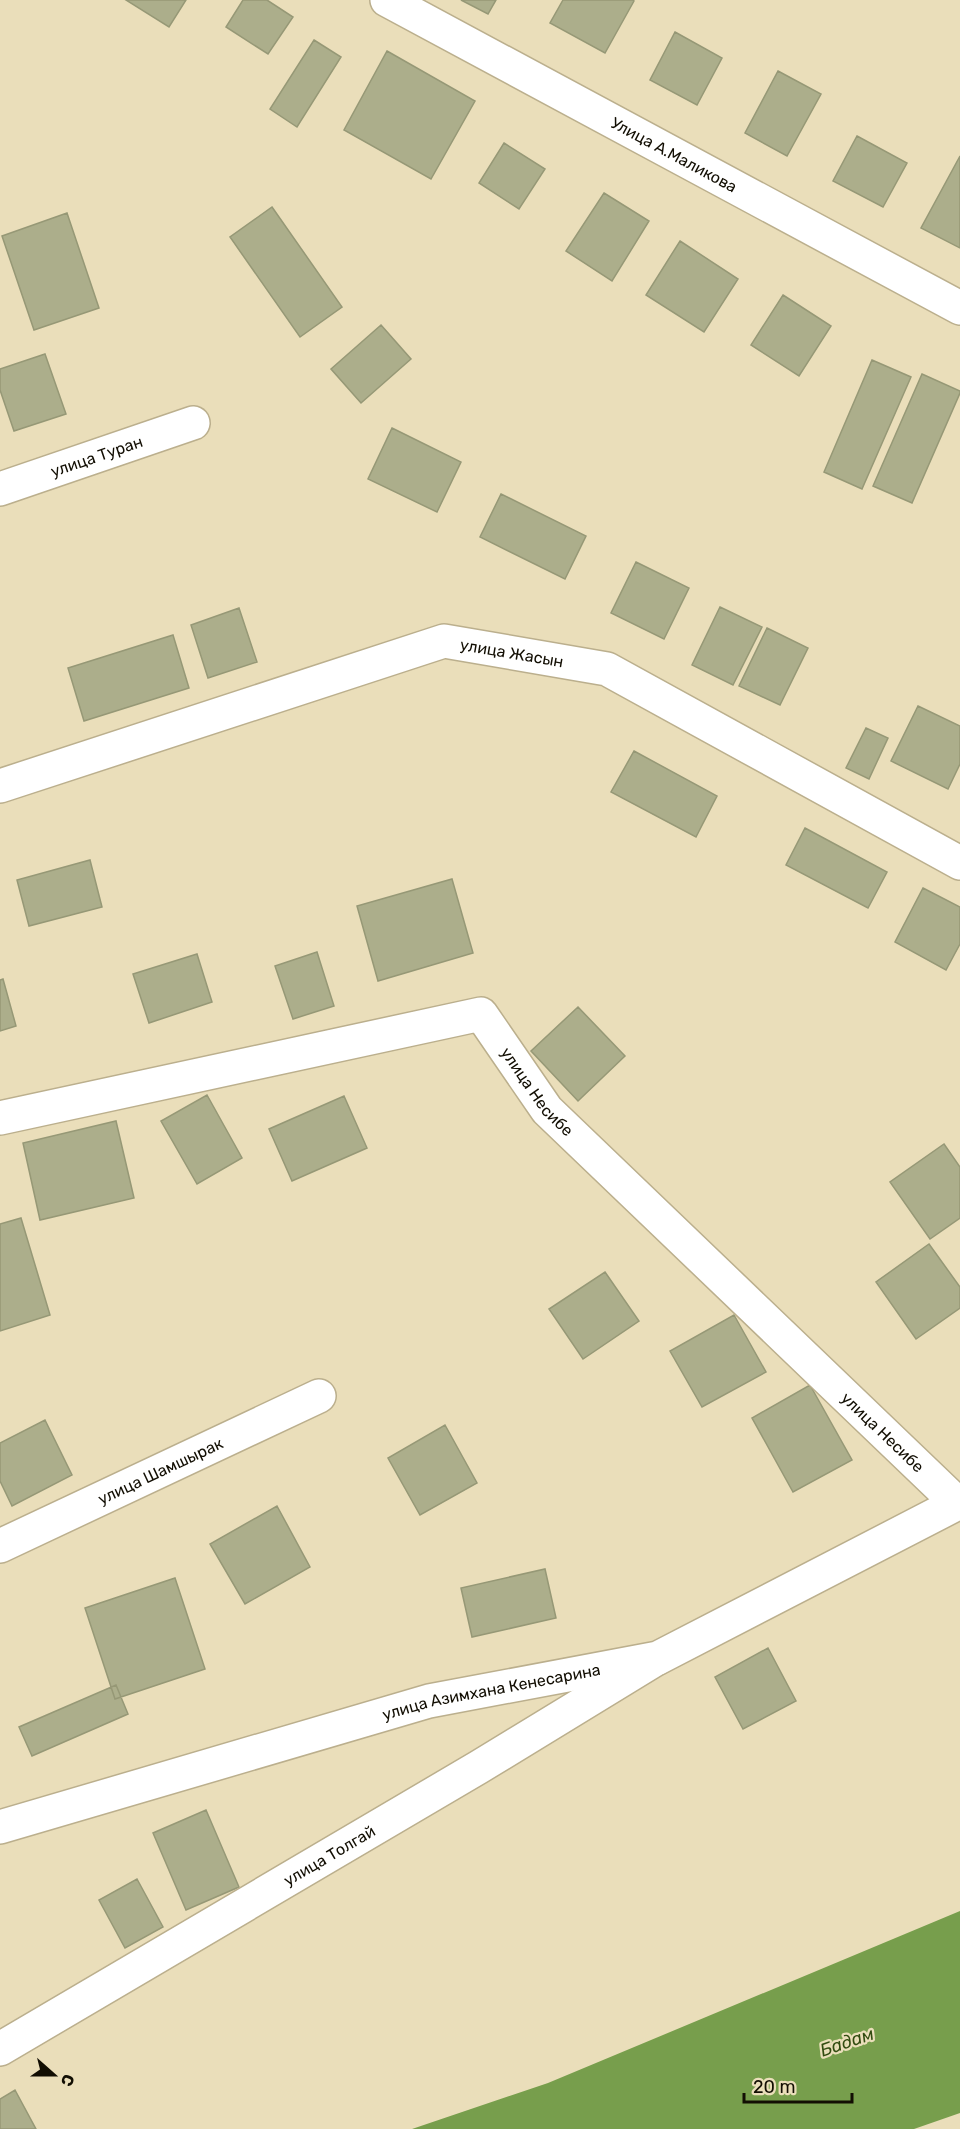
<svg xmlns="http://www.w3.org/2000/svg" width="960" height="2129" font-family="Rubik,sans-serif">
  <rect width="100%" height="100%" fill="#eadeba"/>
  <!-- water -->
  <path fill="#779e4c" d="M960,1911V2113L914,2129H412L548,2083Z"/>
  <!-- building -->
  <path fill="#acae8b" stroke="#969876" stroke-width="1.5" d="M126,0H186L169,27Z
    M243,0H267L293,17L268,54L226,27Z
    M461,0H496L488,14Z
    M563,0H633L634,1L605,53L550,23Z
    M675,32L722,58L697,105L650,80Z
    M314,40L341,57L297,127L270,109Z
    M387,51L475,101L431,179L344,130Z
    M778,71L821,94L787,156L745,133Z
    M857,136L907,163L883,207L833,181Z
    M504,143L545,169L519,209L479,183Z
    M960,156V248L921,228Z
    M604,193L649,221L612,281L566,251Z
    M272,207L342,307L300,337L230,237Z
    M67,213L99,308L34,330L2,236Z
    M680,241L738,279L704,332L646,295Z
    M783,295L831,326L799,376L751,345Z
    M381,325L411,359L361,403L331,369Z
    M45,354L66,414L14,431L0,390V369Z
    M872,360L911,377L862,489L824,472Z
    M922,374L960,391V393L912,503L873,486Z
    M392,428L461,462L437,512L368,479Z
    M501,494L586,536L565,579L480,537Z
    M636,562L689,588L664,639L611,613Z
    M720,607L762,627L733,685L692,665Z
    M239,608L257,662L208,678L191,625Z
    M767,628L808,648L780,705L739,686Z
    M173,635L189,688L84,721L68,668Z
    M918,706L960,726V764L948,789L891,761Z
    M866,728L888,738L869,779L846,768Z
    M634,751L717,796L696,837L611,792Z
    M805,828L887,872L868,908L786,865Z
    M90,860L102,907L29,926L17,880Z
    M452,879L473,953L378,981L357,906Z
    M923,888L960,907V944L946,970L895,942Z
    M317,952L334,1006L293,1019L275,966Z
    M197,954L212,1002L149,1023L133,974Z
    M3,979L16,1026L0,1031V980Z
    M578,1007L625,1056L578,1101L531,1051Z
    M207,1095L242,1158L197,1184L161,1121Z
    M344,1096L367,1148L292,1181L269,1129Z
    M116,1121L134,1198L40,1220L23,1143Z
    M944,1144L960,1167V1218L930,1239L890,1182Z
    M21,1218L50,1315L0,1331V1224Z
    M929,1244L960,1287V1308L916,1339L876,1282Z
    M605,1272L639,1321L583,1359L549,1309Z
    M734,1315L766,1372L702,1407L670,1351Z
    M810,1385L852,1460L793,1492L752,1418Z
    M45,1420L72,1475L12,1506L0,1481V1443Z
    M445,1425L477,1483L420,1515L388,1458Z
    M277,1506L310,1567L245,1604L210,1544Z
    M545,1569L556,1618L472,1637L461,1588Z
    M175,1578L205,1669L115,1699L85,1608Z
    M768,1648L796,1701L743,1729L715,1677Z
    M116,1685L128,1714L32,1756L19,1727Z
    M206,1810L239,1887L186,1910L153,1833Z
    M137,1879L163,1927L125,1948L99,1900Z
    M15,2090L36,2129H0V2099Z"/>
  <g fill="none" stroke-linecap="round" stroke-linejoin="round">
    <defs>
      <g id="minor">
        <path id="s1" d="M387,0L960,308"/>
        <path id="s2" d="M0,489L193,423"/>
        <path id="s3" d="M0,786L444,641L607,669L960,863"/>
        <path id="s4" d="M0,1118L481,1014L547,1110L957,1503"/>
        <path id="s5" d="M0,1546L319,1396"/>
        <path id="s6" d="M0,2049L479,1767L656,1659"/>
      </g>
      <g id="tertiary">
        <path id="s7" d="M0,1827L429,1701L658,1658L960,1502"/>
      </g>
    </defs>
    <!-- minor casing -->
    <use href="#minor" stroke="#bbaf8d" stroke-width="36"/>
    <!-- tertiary casing -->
    <use href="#tertiary" stroke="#bbaf8d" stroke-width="36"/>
    <!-- minor -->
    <use href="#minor" stroke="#fff" stroke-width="33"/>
    <!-- tertiary -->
    <use href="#tertiary" stroke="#fff" stroke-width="33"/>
  </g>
  <g text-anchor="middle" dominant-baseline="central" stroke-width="4.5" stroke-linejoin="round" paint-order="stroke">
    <!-- street labels -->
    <g font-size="16" fill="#120e03" stroke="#eadeba">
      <text stroke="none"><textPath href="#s1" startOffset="326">Улица А.Маликова</textPath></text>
      <text stroke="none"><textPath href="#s2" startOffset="102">улица Туран</textPath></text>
      <text stroke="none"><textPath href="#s3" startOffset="536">улица Жасын</textPath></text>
      <text stroke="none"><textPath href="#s4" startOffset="588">улица Несибе</textPath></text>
      <text stroke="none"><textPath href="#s4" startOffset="1074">улица Несибе</textPath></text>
      <text stroke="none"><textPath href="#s5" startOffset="177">улица Шамшырак</textPath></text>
      <text stroke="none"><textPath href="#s7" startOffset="510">улица Азимхана Кенесарина</textPath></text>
      <text stroke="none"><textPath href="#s6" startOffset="382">улица Толгай</textPath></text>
    </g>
    <!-- water labels -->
    <g font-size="18" font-style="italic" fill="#324c11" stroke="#eadeba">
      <text transform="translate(847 2042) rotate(-19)">Бадам</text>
    </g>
  </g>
  <!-- north arrow -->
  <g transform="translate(54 2075) rotate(111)" stroke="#eadeba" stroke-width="4.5" paint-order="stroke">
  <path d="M0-4.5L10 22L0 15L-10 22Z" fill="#120e03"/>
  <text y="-9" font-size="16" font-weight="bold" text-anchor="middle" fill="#120e03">С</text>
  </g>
  <!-- scale -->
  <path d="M744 2093v9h108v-9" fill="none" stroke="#120e03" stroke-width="3"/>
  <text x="753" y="2093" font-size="18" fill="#120e03" stroke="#eadeba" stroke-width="4.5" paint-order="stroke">20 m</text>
</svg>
